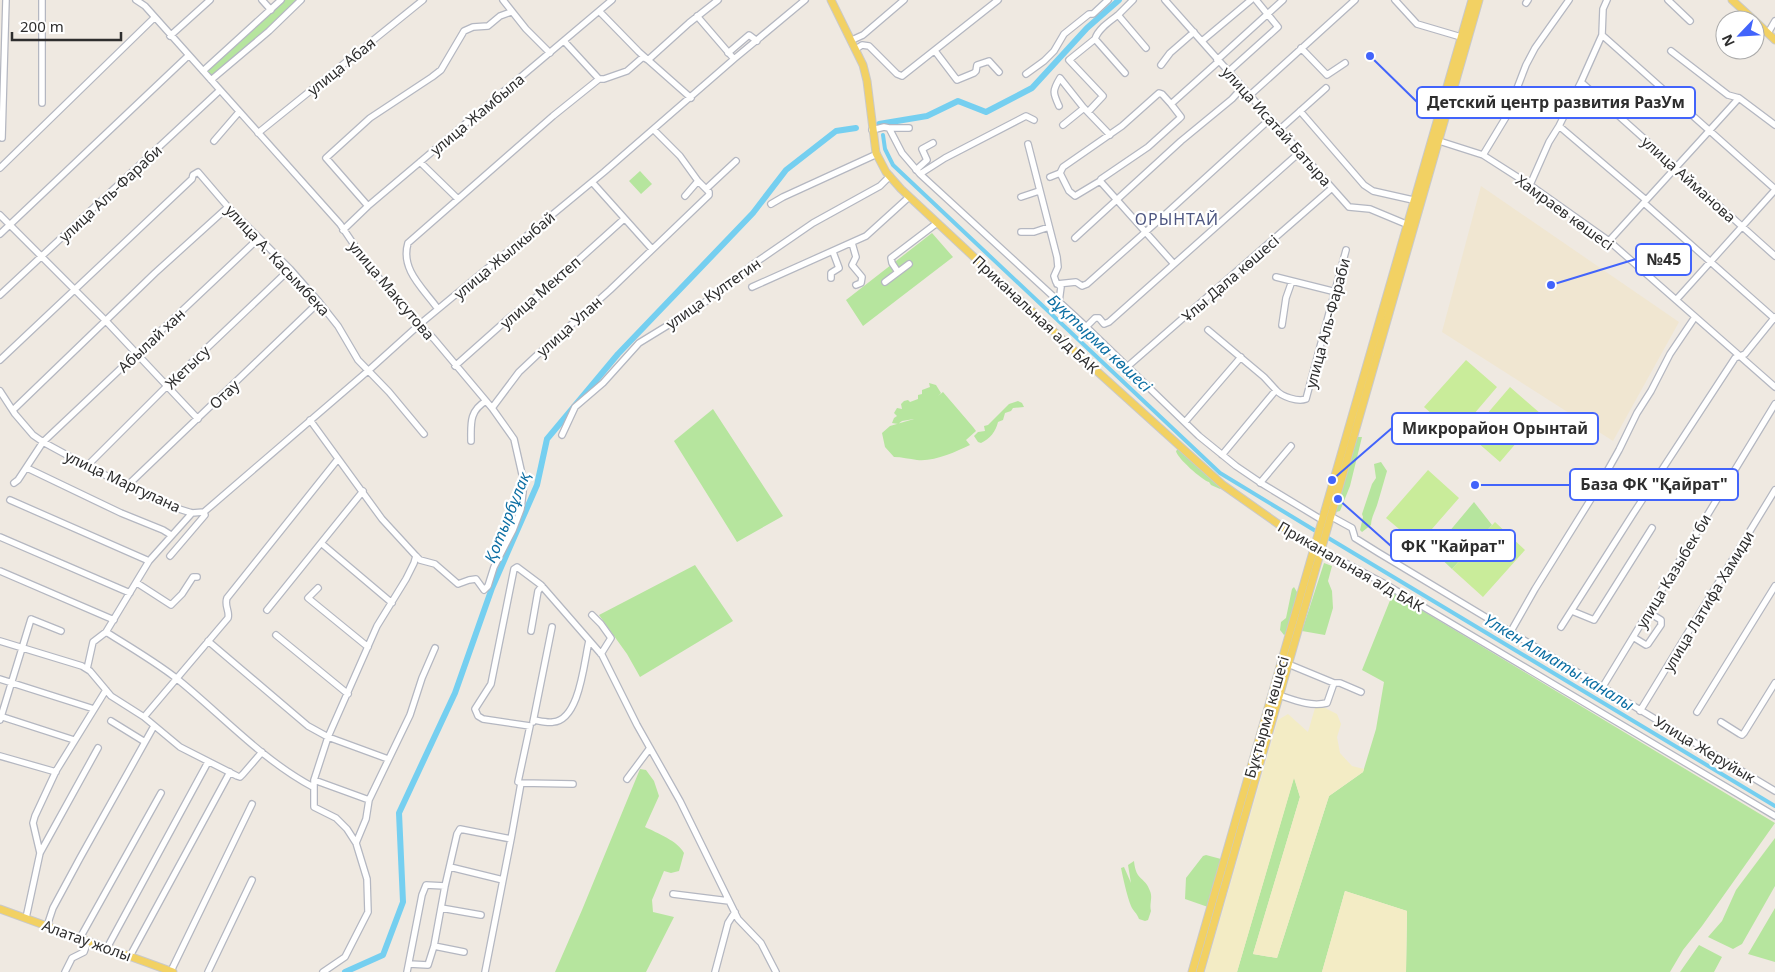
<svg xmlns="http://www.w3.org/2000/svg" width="1775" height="972" font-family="'Noto Sans',sans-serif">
  <rect width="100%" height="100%" fill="#efe9e1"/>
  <!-- education -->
  <path fill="#f0e6d1" d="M1481,186L1679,322L1613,441L1442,332Z"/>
  <!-- green -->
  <path fill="#b6e59e" d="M280,0H301L250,47L207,79L202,72Z
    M640,171L652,184L641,194L629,181Z
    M932,233L953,257L863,326L846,300Z
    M929,383L936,385L941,393L938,396L943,392L973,427L976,431L966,440L970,445C955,452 934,462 917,460C909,459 902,457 894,457L885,447L882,433L890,426L914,419L902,421L898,424L892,423L894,418L897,416L894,413L897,408L902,409L901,404L904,401L908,400L910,402L918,399V395L922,394V390L930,387Z
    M1018,401L1022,403L1024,407L1013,408L1011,411L1005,413L1003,420L998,422C996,431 990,439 981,443L978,442L974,436L978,432L985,431L984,426L988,425L1009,404Z
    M713,409L783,516L737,542L674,441Z
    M1358,437H1362L1350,486L1340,511L1336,512L1335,508L1355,439Z
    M1178,449L1221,488L1220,489L1211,485L1209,482C1202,480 1177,458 1176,451Z
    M1381,462L1387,471C1384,481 1381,492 1378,502C1376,510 1371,517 1371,525L1362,532L1360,530L1363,517L1362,514L1372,484L1376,478L1374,464Z
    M1474,502L1492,525L1452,569L1433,551Z
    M1324,563L1332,566L1328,581L1332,591L1333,608L1325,635L1302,631Z
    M695,565L733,621L640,677L627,654L599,615Z
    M1294,587L1297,592L1298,599L1287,633L1284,635L1280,630L1281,622L1286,618L1292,589Z
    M1393,593L1775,823L1702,926L1683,950L1670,972H1406L1407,911L1345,891L1322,972H1237L1294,777L1300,797L1253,954L1277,958L1329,796L1363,772L1376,729L1384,682L1362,670Z
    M640,769L646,770L654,781L659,796L645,827C657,833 678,841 684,853L679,871L671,873L664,871L652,900L653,912L674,917L646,972H555L582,910Z
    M1775,838V886L1742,944L1733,949L1708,937L1722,921L1736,890Z
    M1206,855L1221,859L1208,907L1185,899L1186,878L1203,856Z
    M1134,861C1136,882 1145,876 1150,891C1153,898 1149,904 1151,911L1148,920L1145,921L1139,919C1137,913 1133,911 1131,906C1127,896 1123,878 1121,868L1124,867L1131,883L1128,865Z
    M1775,908V962L1748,954Z
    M1699,945L1722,957L1714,972H1680Z"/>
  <!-- sand -->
  <path fill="#f3ecc5" d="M1323,707L1337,714L1341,724L1337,737L1340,753L1352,766L1364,769L1363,772L1329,796L1277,958L1253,954L1300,797L1294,778L1237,972H1205L1278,720L1288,714L1308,732L1315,708Z
    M1345,891L1407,911L1406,972H1322Z"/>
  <!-- pitch -->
  <path fill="#c9ec9a" d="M1466,360L1497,387L1456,435L1424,407Z
    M1510,387L1541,414L1500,462L1469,435Z
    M1428,470L1459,498L1418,545L1386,518Z
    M1495,522L1525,550L1483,597L1452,569Z"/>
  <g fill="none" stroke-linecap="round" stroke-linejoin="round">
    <!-- canal -->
    <path stroke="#75cff0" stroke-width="4" d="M883,135L885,149L893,165L1220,473L1319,533
      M1325,536L1775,806"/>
    <!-- river -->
    <path stroke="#75cff0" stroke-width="6" d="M879,124L927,116L958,101L986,112L1032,88L1087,28L1119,0
      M345,972L383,955L403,902L399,813L455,693L492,588L537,485L547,439L618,354L753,213L786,170L836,131L856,128"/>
    <defs>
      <path id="minor" d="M136,0L145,6L340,224L367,264L410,314L434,339L492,408L514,439L524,483L521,509L513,530L494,567L488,586L484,590L476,579L469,580L458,584L435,564L420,560L416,556L382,519L310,420
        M262,0L271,10
        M503,0L526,29L550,53
        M1133,0L1118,15L1146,48
        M1165,0L1349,207L1370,209L1406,224
        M1395,0L1417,24L1461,37
        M1668,0L1690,21
        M1526,3L1528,0
        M599,11L639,52L691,98
        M1118,15C1110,21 1098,29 1095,39L1125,73
        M697,16L734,59
        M1768,33L1775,21
        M1602,35L1775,189
        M170,36L210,0
        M852,40L863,35L904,0
        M1202,41L1251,0
        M1301,48L1327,75L1345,63
        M856,49L862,45L869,46L897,74L902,76L998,0
        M935,51L957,80L974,73L976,71L977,65L989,61L999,72
        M1671,51L1728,95L1739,98L1775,125
        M728,53L749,35L757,41
        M1217,60L1283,0
        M1161,65L1170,53L1194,32
        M203,71L281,0
        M1228,72L1278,27L1256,0
        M1026,74L1044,61L1054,51L1064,34L1089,14H1093L1108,0
        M599,79H604L627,71L643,57L648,60L689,23L718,0
        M211,80L269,31L301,0
        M1581,82L1775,256
        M1249,96L1355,0
        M42,103V0
        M1059,106C1053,93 1052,91 1060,78L1083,107L1110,135
        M1300,111L1364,185L1373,191L1413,200
        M1088,112L1103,96L1069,60L1095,39
        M1063,125L1084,108
        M1559,126L1646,200
        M888,128H909
        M654,130L680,156L698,181L685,196
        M872,130L884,127L889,128L902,153L920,174L1080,321L1199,436L1236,466L1261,483L1322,520
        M1279,130L1326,88
        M258,133L423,0
        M2,138L6,0
        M1436,140L1483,155L1530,185L1609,241L1775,387
        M214,141L239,112
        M1028,144L1057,257L1058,267L1054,276L1056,282L1061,287L1059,302
        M1483,155L1506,117L1526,65L1535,48L1569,0
        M420,162L458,199
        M0,168L154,18
        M916,170L927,160L922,149L933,143
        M1060,173L1069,191L1075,196L1100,181L1101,179L1148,147L1179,119L1181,117L1171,104L1219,61
        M920,174L945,158L1026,116L1034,120
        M1050,177L1060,173L1063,167L1122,126L1159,93L1162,94L1171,104
        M1100,181L1174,264
        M592,182L652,249
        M1530,185L1549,142L1559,126L1581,82L1602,35L1603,9L1607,0
        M706,189L736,161
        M1021,197L1039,191
        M1644,203L1775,319
        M771,204L783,197L877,154
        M368,206L326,158L370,118L432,77L441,70L464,31L473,27L488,26L500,16L511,12
        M0,215L106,321L198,419
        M343,230L368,206L420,162L612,0
        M1021,232H1034L1049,227
        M0,234L188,56
        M1075,238L1181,141L1232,99L1242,88
        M1609,241L1739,98
        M852,243L856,257L852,265L862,277L861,283L856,285
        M898,272L892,263L891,258L937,223
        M1276,277L1336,292
        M831,278V273L839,268L833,252
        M885,282L909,264
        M1057,284L1076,282L1082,286L1087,284L1159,220L1270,119
        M752,287L866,236L909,197
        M0,295L219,91
        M1676,300L1775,190
        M438,309C424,289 400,270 408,243L553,116L599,79L564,41
        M1282,325L1286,298L1292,281
        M1086,327L1095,318H1099L1104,324L1109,322L1300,152
        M1208,330L1264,377L1276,390
        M0,360L192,179L193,175L198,172L228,207L290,269L319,302L338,326L358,360L389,392L424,434
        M455,366L509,318L543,292L624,219
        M1127,367L1332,188
        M0,391L15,414L33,435L43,442L87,466L163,504L192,513L204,512
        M492,408L519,372L536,356L610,290L709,195V192L698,181
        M13,410L155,273L228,207
        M1185,422L1241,357
        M562,435L575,407L603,383L639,343L701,305L731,283L752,265L813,223L880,186L890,176
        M471,441C471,424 469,411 486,401
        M1222,455L1276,390C1282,397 1298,402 1306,399L1346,250
        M87,466L167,386L290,269
        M27,468L121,513L163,530L171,535
        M14,483L18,480L43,442L259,238
        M1260,483L1291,446
        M128,485L319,302
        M10,500L149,561
        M204,512L369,370L420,324L604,172L734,59L805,0
        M1332,517L1352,528L1355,538L1379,553L1775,791
        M0,537L130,593
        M321,543L363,491
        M1321,550L1385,584L1775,816
        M170,556L205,515L204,512
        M0,571L114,620
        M137,583L171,605L182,594L193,577H197
        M318,588L308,598L368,647
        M267,610L321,543L392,603
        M1572,611L1594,620L1652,528
        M592,615L601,624L611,638L601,654
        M1561,627L1633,514L1735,358L1745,354L1775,317
        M531,631L538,591L542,586
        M106,632C130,647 154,661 176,678C221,714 262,760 313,787
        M1510,633L1535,589L1596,491L1619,450L1637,413L1651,391L1670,354L1695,317
        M276,635L348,694
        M1633,637L1646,645L1648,644L1661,625V620L1648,612
        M0,641L82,666L90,671L111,696L144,717L180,747L237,776L240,777L243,774L262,752
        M208,641L308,726L328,737L388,759
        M1288,664L1334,683
        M87,669L93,642L106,632L149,561L192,513
        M0,679L94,709
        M1602,688L1775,404
        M1279,695C1294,700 1310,707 1327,703L1334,683H1340L1361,692
        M1640,711L1775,490
        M1697,712L1775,586
        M0,716L74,740
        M144,717L228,618C230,611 224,606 227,598L338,459
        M0,720L31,619L61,631
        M534,720C540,721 548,723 553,722C580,720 584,661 589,641
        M111,721L145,742
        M533,722L552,627
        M1721,722L1740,734L1742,735L1744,733L1775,683
        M0,756L56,772
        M627,779L650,748
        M314,780L369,800
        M521,783L518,782L530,726L483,719L478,716L475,709L491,684L514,569L517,567L541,585L602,655L637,725L680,801L738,919L761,943L776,972
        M356,843L366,819L369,800L410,715L422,678L435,648
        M40,853L33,823L35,816L56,771L106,690
        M450,867L503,880
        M673,894L729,901
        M441,908L481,915
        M26,918L40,853L98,748
        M47,926L53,908L80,858L154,726
        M80,938L161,793
        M434,946L445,886
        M107,948L208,762
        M130,956L230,772
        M409,964L428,965L434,946L464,952
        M171,971L252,804
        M65,972L72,958L84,952L88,941
        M208,972L252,880
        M323,972L345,957L368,912L367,879L356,843L347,829L336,818L314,807V780L328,737L377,626L406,579L414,563L416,556
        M407,972L422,895L426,885L445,886L457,834L460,829L511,839L521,783L573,784
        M485,972L511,839
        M715,972L728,923L735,912"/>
      <path id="major" d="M831,0L863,65L867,81L876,153L886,172L901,189L1079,355L1223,485L1291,533L1318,548
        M1732,0L1754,20
        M1755,21L1775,40
        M0,909L173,972
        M1192,972L1472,0
        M1200,972L1479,0"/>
    </defs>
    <!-- minor casing -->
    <use href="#minor" stroke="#b4b7c1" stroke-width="8"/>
    <!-- major casing -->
    <use href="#major" stroke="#c9c9c9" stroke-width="9"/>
    <!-- minor -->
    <use href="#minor" stroke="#fff" stroke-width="5.5"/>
    <!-- major -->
    <use href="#major" stroke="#f2d163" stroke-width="7"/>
  </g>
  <g text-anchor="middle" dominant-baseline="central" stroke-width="4.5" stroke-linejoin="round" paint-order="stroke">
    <!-- street labels -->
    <g font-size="15" fill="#2e2e2e" stroke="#fff">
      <text transform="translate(341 66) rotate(-39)">улица Абая</text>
      <text transform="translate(477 114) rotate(-40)">улица Жамбыла</text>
      <text transform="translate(1277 126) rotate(48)">улица Исатай Батыра</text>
      <text transform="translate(1689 179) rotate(42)">улица Айманова</text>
      <text transform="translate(110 193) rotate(-43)">улица Аль-Фараби</text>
      <text transform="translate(1565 212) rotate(36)">Хамраев көшесі</text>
      <text transform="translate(504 255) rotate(-40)">улица Жылкыбай</text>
      <text transform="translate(278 260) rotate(47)">улица А. Касымбека</text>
      <text transform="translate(1230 278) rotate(-41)">Ұлы Дала көшесі</text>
      <text transform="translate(392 290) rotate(50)">улица Максутова</text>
      <text transform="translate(540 292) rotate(-41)">улица Мектеп</text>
      <text transform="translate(713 293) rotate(-35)">улица Култегин</text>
      <text transform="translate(1036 314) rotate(43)">Приканальная а/д БАК</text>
      <text transform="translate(1327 323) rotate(-75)">улица Аль-Фараби</text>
      <text transform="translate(569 326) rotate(-42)">улица Улан</text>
      <text transform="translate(151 340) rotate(-43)">Абылай хан</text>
      <text transform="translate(187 367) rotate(-44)">Жетысу</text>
      <text transform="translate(224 394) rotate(-44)">Отау</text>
      <text transform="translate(123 481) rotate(25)">улица Маргулана</text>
      <text transform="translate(1351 566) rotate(30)">Приканальная а/д БАК</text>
      <text transform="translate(1673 571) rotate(-59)">улица Казыбек би</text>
      <text transform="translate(1708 601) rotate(-59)">улица Латифа Хамиди</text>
      <text transform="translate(1266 717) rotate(-74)">Бұқтырма көшесі</text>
      <text transform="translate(1705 749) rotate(31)">Улица Жеруйык</text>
      <text transform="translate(87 940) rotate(20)">Алатау жолы</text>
    </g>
    <!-- neighbourhood labels -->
    <g font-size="16" letter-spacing="1" fill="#4d5680" stroke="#fff">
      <text x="1177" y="219">ОРЫНТАЙ</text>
    </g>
    <!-- water labels -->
    <g font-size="16" font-style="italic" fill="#0d6fa3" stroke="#fff">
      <text transform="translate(1100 343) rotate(43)">Бұқтырма көшесі</text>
      <text transform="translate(507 517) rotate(-68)">Қотырбұлақ</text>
      <text transform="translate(1559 662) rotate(31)">Үлкен Алматы каналы</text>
    </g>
  </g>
  <!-- callouts -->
  <path fill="none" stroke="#4264fb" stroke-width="2" d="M1370 56L1417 102M1551 285L1636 259M1332 480L1392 428M1475 485L1570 485M1338 499L1391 546"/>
  <g fill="#4264fb" stroke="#fff" stroke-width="2">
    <circle cx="1370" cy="56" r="5"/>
    <circle cx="1551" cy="285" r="5"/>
    <circle cx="1332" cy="480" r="5"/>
    <circle cx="1475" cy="485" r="5"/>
    <circle cx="1338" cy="499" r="5"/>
  </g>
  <g fill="#fff" stroke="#4264fb" stroke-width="2">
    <rect x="1417" y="87" width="278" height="31" rx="5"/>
    <rect x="1636" y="244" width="55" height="31" rx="5"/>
    <rect x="1392" y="413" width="206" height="31" rx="5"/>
    <rect x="1570" y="469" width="168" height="31" rx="5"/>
    <rect x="1391" y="530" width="124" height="31" rx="5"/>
  </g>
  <g font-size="16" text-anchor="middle" font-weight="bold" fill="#2e2e2e">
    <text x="1556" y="108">Детский центр развития РазУм</text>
    <text x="1664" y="265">№45</text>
    <text x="1495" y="434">Микрорайон Орынтай</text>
    <text x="1654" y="490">База ФК "Қайрат"</text>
    <text x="1453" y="552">ФК "Кайрат"</text>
  </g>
  <!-- north arrow -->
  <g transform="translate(1740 35) rotate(245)"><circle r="24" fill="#ffffff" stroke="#ababab"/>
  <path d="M0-4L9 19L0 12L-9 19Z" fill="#4264fb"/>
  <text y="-8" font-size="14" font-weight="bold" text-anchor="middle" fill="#2e2e2e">N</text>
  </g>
  <!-- scale -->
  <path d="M12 32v8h109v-8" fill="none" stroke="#2e2e2e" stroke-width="2.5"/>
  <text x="20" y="32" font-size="15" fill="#2e2e2e" stroke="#ffffff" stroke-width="4" paint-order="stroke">200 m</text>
</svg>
